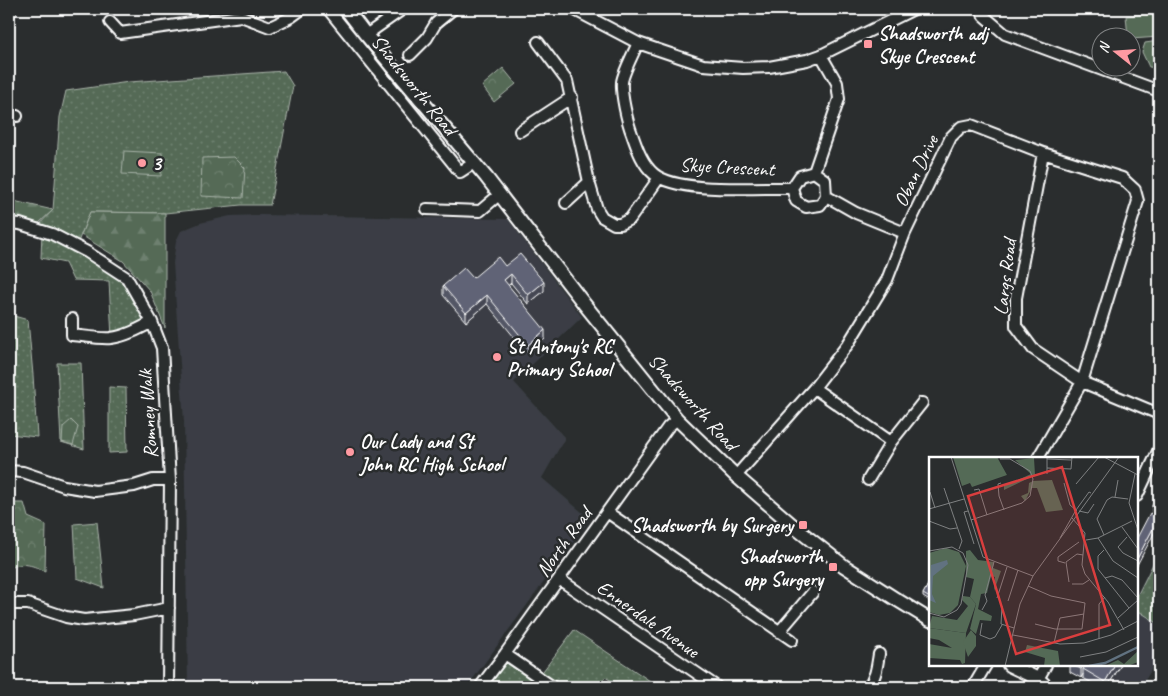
<svg xmlns="http://www.w3.org/2000/svg" width="1168" height="696" font-family="Caveat,sans-serif">
  <defs>
    <pattern id="grass-dots" width="8" height="8" patternUnits="userSpaceOnUse" patternTransform="scale(1.25)"><rect width="8" height="8" fill="#546a56"/><path d="M2 2h.1M6 6h.1" fill="none" stroke="#6e806f" stroke-width="1.8" stroke-linecap="round"/></pattern>
    <pattern id="forest-firs" width="22" height="20" patternUnits="userSpaceOnUse" patternTransform="scale(1.25)"><rect width="22" height="20" fill="#546a56"/><path d="M5 1l3.5 6h-7zM16 11l3.5 6h-7z" fill="#6e806f"/></pattern>
    <pattern id="park-crowns" width="20" height="18" patternUnits="userSpaceOnUse" patternTransform="scale(1.25)"><rect width="20" height="18" fill="#546a56"/><path d="M2 6a3 3 0 1 1 6 0M12 15a3 3 0 1 1 6 0" fill="none" stroke="#6e806f"/></pattern>
  </defs>
  <rect width="100%" height="100%" fill="#2a2d2e"/>
  <filter id="ink" filterUnits="userSpaceOnUse"><feTurbulence type="fractalNoise" baseFrequency=".02" numOctaves="2"/><feDisplacementMap in="SourceGraphic" scale="10" xChannelSelector="R" yChannelSelector="G"/><feConvolveMatrix kernelMatrix="1 2 1 2 8 2 1 2 1" color-interpolation-filters="sRGB"/></filter>
  <g filter="url(#ink)">
    <!-- built -->
    <path fill="#3a3e44" d="M261,215L508,219L582,317L514,382L565,438L542,478L590,519L467,687H188L184,422L173,263L176,241L181,231L200,223L230,216Z
      M1159,550V623L1152,619L1159,624V657L1141,687H1077L1090,665H1137V594Z"/>
    <!-- grass -->
    <path fill="url(#grass-dots)" stroke="#aab4aa" d="M284,71L293,86L270,205H241L165,213L90,212L78,242L127,278L152,322L112,338L109,281L73,280L65,263L41,258L42,231L35,229L53,210L60,117L66,91L129,82Z
      M9,310L14,316L28,320L33,375L37,437L9,434Z
      M57,363H81L84,449L61,442Z
      M109,387L126,388L127,452L109,453Z
      M97,522L104,588L77,578L74,524Z
      M1159,552V624L1137,610V596Z
      M574,630L659,687H622L605,677L599,687H480L505,654L540,675Z"/>
    <!-- forest -->
    <path fill="url(#forest-firs)" stroke="#aab4aa" d="M9,200L53,210L39,223L9,218Z
      M90,212L165,213V328L150,291L123,261L81,235Z"/>
    <!-- park -->
    <path fill="url(#park-crowns)" stroke="#aab4aa" d="M1159,41V68L1149,67L1142,52L1145,43Z
      M503,68L516,84L494,102L482,86Z
      M234,157L245,168L243,198L201,196L202,158Z
      M71,420L78,427L73,445L62,442L63,427Z
      M9,503H24L28,517L46,525L45,571C34,566 23,561 11,568L9,604Z"/>
    <!-- pitch -->
    <path fill="#546a56" stroke="#aab4aa" d="M1159,13V37L1131,39L1130,38L1128,37L1126,16Z
      M124,151L162,153L161,176L122,174Z"/>
    <g fill="none" stroke-linecap="round" stroke-linejoin="round">
      <defs>
        <path id="minor" d="M328,9L460,172L474,163
          M573,9L638,43L703,65L743,68L769,67L807,60L821,55L914,9
          M981,9L984,16L1005,34L1159,91
          M9,13L10,9
          M110,22L120,33L241,16L270,27L291,17L302,9
          M366,35L403,9
          M538,42L567,81L589,182L597,209L602,217L614,224H620L630,219L659,178
          M638,43C634,52 623,73 622,82C621,95 627,121 632,134C637,148 642,164 654,174C678,194 759,187 792,188
          M410,55L427,38L436,23L453,9
          M9,114L17,116
          M520,131L572,97
          M1043,153L1016,298V326L1033,349L1082,382L1159,414
          M814,172L839,99L837,83L821,55
          M814,172L825,180L826,196L820,205L806,207L796,201L792,188L800,176Z
          M826,196L856,213L905,233
          M566,203L589,182
          M427,209L480,211L500,194
          M9,223L20,224L52,234L87,252L127,278L152,322L162,348L170,480L168,687
          M72,319V335C84,336 99,339 111,338C126,336 139,329 152,322
          M814,388L891,442
          M9,471L23,472L64,486L95,491L134,486L153,480H170
          M736,476L814,388L848,344L887,280L905,233L951,137L961,127L971,125L1043,153L1122,178L1135,190L1138,201L1082,382L1038,458
          M868,480L891,442L922,403
          M1137,496L1159,449
          M607,512L792,640
          M559,579L717,687
          M9,604H28L66,617L84,620L134,615L169,608
          M779,632L813,592
          M505,654L553,687
          M1038,679L1046,665
          M480,687L505,654L668,427L677,419
          M868,687C876,678 877,666 879,654
          M973,687L986,665"/>
        <path id="major" d="M346,9L366,35L486,177L585,305L677,419L736,476L797,529L844,566L894,598L930,620
          M1009,665L1038,679L1047,687"/>
      </defs>
      <!-- minor casing -->
      <use href="#minor" stroke="#fff" stroke-width="14"/>
      <!-- major casing -->
      <use href="#major" stroke="#fff" stroke-width="16"/>
      <!-- minor -->
      <use href="#minor" stroke="#2a2d2e" stroke-width="10"/>
      <!-- major -->
      <use href="#major" stroke="#2a2d2e" stroke-width="12"/>
    </g>
    <!-- wall -->
    <path fill="#535665" stroke="#fff" d="M505,266L544,291L528,304L511,283L508,286L545,339L528,354L487,304L466,322L443,295V286L473,278Z
      M1159,494V516L1152,512V506Z
      M930,581V601L923,597V594Z
      M1070,665H1121L1107,687H1099L1083,678V674L1081,678L1070,672Z"/>
    <!-- shaded-wall -->
    <path fill="#444653" stroke="#fff" d="M511,274V283L504,289V280Z
      M544,282V291L528,304V295Z
      M487,295V304L466,322V313Z
      M545,330V339L528,354V345Z
      M1159,517V524L1137,565V559Z
      M1084,665H1089L1083,669V674L1081,678V669Z
      M1115,665H1121L1107,687H1105V682Z"/>
    <!-- building -->
    <path fill="#616476" stroke="#fff" d="M520,254L544,282L528,295L511,274L504,280L545,330L528,345L487,295L466,313L443,286L464,268L473,278L498,257L505,266Z
      M1159,494V510L1152,506Z
      M1150,513L1159,517L1137,559V538Z
      M930,581V598L923,594Z
      M1073,665H1084L1081,669Z
      M1086,665H1115L1105,682L1083,669Z"/>
  </g>
  <!-- markers -->
  <g fill="#ff9aa2" stroke="#2a2d2e" stroke-width="2">
    <rect x="863" y="39" width="10" height="10" rx="2.5"/>
    <circle cx="142" cy="163" r="5"/>
    <circle cx="497" cy="357" r="5"/>
    <circle cx="350" cy="452" r="5"/>
    <rect x="798" y="520" width="10" height="10" rx="2.5"/>
    <rect x="828" y="562" width="10" height="10" rx="2.5"/>
  </g>
  <g text-anchor="middle" dominant-baseline="central" stroke-width="5" stroke-linejoin="round" paint-order="stroke">
    <!-- poi labels -->
    <g font-size="20" font-weight="bold" fill="#fff" stroke="#2a2d2e" text-anchor="start">
      <text x="878" y="33">Shadsworth adj<tspan x="878" dy="23">Skye Crescent</tspan></text>
      <text x="152" y="163">3</text>
      <text x="507" y="346">St Antony's RC<tspan x="507" dy="23">Primary School</tspan></text>
      <text x="360" y="441">Our Lady and St<tspan x="360" dy="23">John RC High School</tspan></text>
      <text x="793" y="525" text-anchor="end">Shadsworth by Surgery</text>
      <text x="823" y="556" text-anchor="end">Shadsworth<tspan x="823" dy="23">opp Surgery</tspan></text>
    </g>
    <!-- street labels -->
    <g font-size="20" fill="#fff" stroke="#2a2d2e">
      <text transform="translate(414 85) rotate(51)">Shadsworth Road</text>
      <text transform="translate(727 167) rotate(3)">Skye Crescent</text>
      <text transform="translate(916 171) rotate(-64)">Oban Drive</text>
      <text transform="translate(1005 277) rotate(-83)">Largs Road</text>
      <text transform="translate(693 402) rotate(48)">Shadsworth Road</text>
      <text transform="translate(148 414) rotate(-94)">Romney Walk</text>
      <text transform="translate(564 542) rotate(-54)">North Road</text>
      <text transform="translate(648 619) rotate(35)">Ennerdale Avenue</text>
    </g>
  </g>
  <!-- overview -->
  <g transform="translate(929 457)">
    <rect width="209" height="209" fill="#2a2d2e"/>
    <path d="M24,0H68L78,18L43,30L41,26L33,29ZM105,1L106,18L75,33V29L102,17L86,3ZM123,23L134,53L117,55L108,31H103L96,44L92,39L99,36L100,26L104,24ZM41,93L49,103L65,105L64,111L72,114L65,134L66,120L62,119L58,136L52,137L49,152L63,159L62,164L51,163L47,177L41,172L47,147L41,140L45,122L37,120V94ZM0,171L37,176L36,206L33,207L31,203L0,201V187L23,191L10,183L0,181ZM98,188L129,194L131,209H115L116,201L96,195Z" fill="#546a56"/>
    <path d="M34,139L41,140L47,147L37,176L0,171L3,159L28,163L39,149L33,143ZM42,173L47,179V189L39,200L34,185ZM209,194V205L199,209H176L189,203L195,207Z" fill="#546a56"/>
    <path d="M17,91L30,95L37,109L29,148L21,156L10,158L0,155V96Z" fill="#546a56"/>
    <path d="M18,103L19,107L4,119L3,137L7,146L0,143L2,108Z" fill="#617280"/>
    <path fill="none" stroke="#617280" stroke-width="2.5" d="M160,209L176,206L209,190"/>
    <path fill="none" stroke="#7f8182" stroke-width="1" d="M22,0L54,100L104,119M175,0L209,18M118,2L142,3M118,11L142,12L143,0M118,17V0M206,17L200,46L209,73M72,26L69,27L70,39L75,53M135,26L141,48L148,54M147,27L170,0M15,31L33,84L30,92M45,33L50,32L58,58M1,35L6,51M186,40L189,23M0,52L35,42M39,54L35,55L45,87M150,54L159,56L165,47M143,61L156,76L153,108L156,117L179,145L195,173M42,63L93,46L101,39L104,22L101,14L81,2H71M0,64L21,72L28,71M193,70L209,92M175,78L168,62L178,43L183,40L199,42M198,80L189,90L194,96L209,104M131,81L147,53L160,35L162,36M169,81L184,104L209,121M157,83L169,81L203,64M175,93L169,99V112L200,151M0,94L23,90L34,96L39,108L32,147L28,153L15,160L0,156M136,106L129,104V100L150,85M176,121L183,119L193,123L209,141M140,125L137,105L148,97L154,98M143,127H154L160,123M99,129L122,139L156,146L153,172H126L106,167M68,141L78,110M79,144L89,113M73,149L72,167L85,171M53,153L58,144L56,138L65,105M189,161L209,143M53,166L51,178L61,182L66,180L73,168M84,178L131,187L155,186L182,178L209,164M170,182V147L176,140M125,186L131,161L155,157M151,200L177,195L209,180M76,209L91,147L104,119L190,0"/>
    <path fill="#da3e3e" fill-opacity="0.15" stroke="#da3e3e" stroke-width="2.5" d="M133,10L181,168L87,197L39,39Z"/>
    <rect width="209" height="209" fill="none" stroke="#fff" stroke-width="2.5"/>
  </g>
  <!-- margin -->
  <rect width="1168" height="696" fill="none" stroke="#2a2d2e" stroke-width="30"/>
  <rect x="15" y="15" width="1138" height="666" fill="none" stroke="#fff" stroke-width="2" filter="url(#ink)"/>
  <!-- north arrow -->
  <g transform="translate(1116 52) rotate(287)"><circle r="24" fill="#2a2d2e" stroke="#7f8182"/>
  <path d="M0-4L9 19L0 12L-9 19Z" fill="#ff9aa2"/>
  <text y="-8" font-size="14" font-weight="bold" text-anchor="middle" fill="#ffffff">N</text>
  </g>
</svg>
